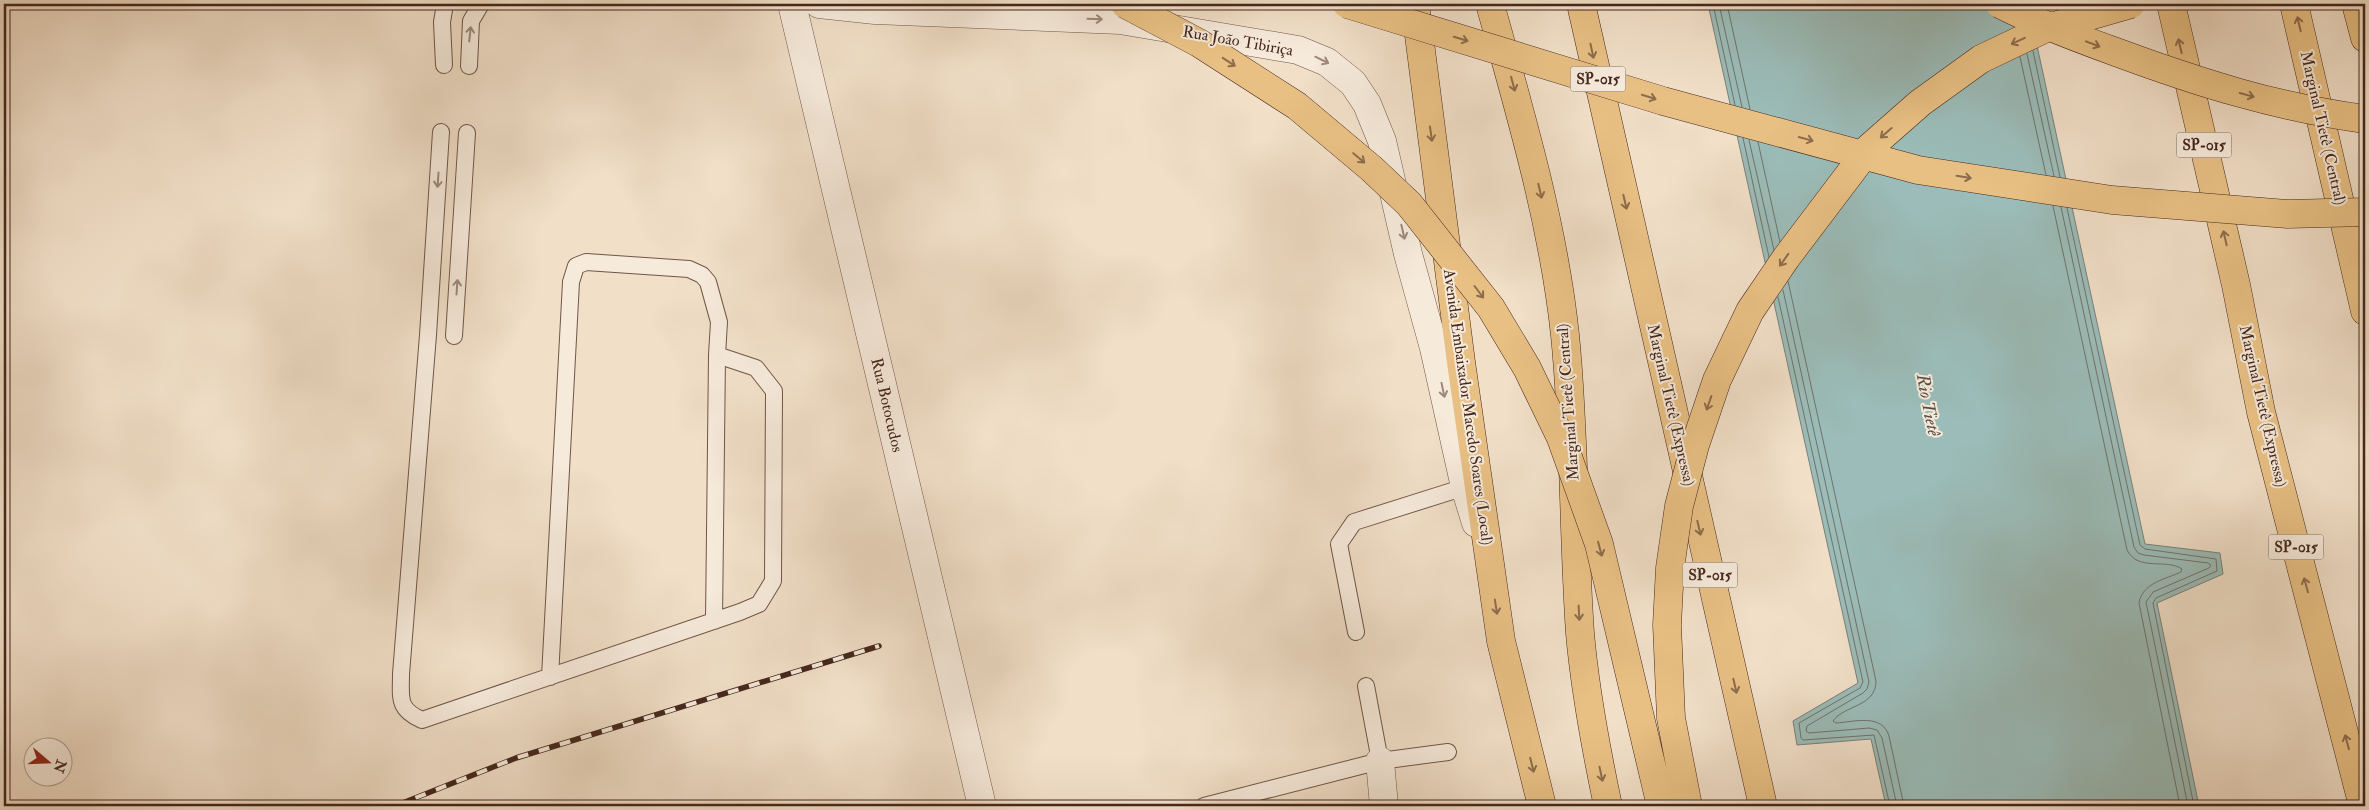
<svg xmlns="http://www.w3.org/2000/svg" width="2369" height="810" font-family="'IM FELL Double Pica',serif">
  <rect width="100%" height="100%" fill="#f1dfc8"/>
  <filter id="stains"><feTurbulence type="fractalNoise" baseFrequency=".004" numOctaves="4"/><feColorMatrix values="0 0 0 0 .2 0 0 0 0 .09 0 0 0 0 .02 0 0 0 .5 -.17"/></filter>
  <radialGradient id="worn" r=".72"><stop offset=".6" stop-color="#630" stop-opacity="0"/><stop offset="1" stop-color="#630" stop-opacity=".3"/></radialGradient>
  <!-- water -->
  <path fill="#9bbcb8" stroke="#79807a" d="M1708,4H2028L2145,544L2220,553L2223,574L2157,603L2199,806H1886L1871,739L1797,745L1793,721L1858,683Z"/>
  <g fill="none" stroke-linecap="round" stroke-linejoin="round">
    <!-- shore -->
    <path stroke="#70726a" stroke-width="1" d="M1713,4L1735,105
      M1719,4L1742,107
      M1727,4L1750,109
      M2033,51L2060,177
      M2027,54L2054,176
      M2020,57L2046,175
      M1743,138L1769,257
      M1749,140L1774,250
      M1758,142L1780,242
      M2053,206L2127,550C2138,572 2166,558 2182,569L2181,572C2166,579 2142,583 2139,603L2180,806
      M2061,207L2134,547L2138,553L2144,555L2208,563L2211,565L2209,568L2153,592L2146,602L2188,806
      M2067,208L2140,545L2145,549L2216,559L2217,571L2156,598L2153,603L2194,806
      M1788,281L1876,681C1876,707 1844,705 1833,721L1836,723C1854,722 1882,713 1889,736L1904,806
      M1783,290L1869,682L1867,689L1863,693L1807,726L1806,731L1809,733L1869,728L1877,730L1882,738L1897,806
      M1778,297L1863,682L1860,688L1799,723L1801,738L1803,740L1874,735L1890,806"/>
    <defs>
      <path id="service" d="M444,65L442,22L445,4
        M469,66L471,21L481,4
        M441,132L428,335L401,674C401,698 397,709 422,720L740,612L759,604L773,581L774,391L756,368L717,355L719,322L708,282L702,275L689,269L586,262L576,266L571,282L550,677
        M454,336L467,133
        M714,621L717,355
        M1356,632L1339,544L1354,522L1465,487
        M1366,686L1380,761
        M1204,806L1380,761L1448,752"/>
      <path id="tertiary" d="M792,4L982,806
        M819,4L875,10L1120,20L1298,50L1327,62L1353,83L1367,104L1382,141L1408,254L1434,348L1465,487L1476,523
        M1380,761L1384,806"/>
      <path id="trunk" d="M1415,4L1461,362L1501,641L1542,806
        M1490,4C1520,113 1553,222 1565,335C1575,433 1573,534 1580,633C1585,691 1596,749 1608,806
        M2294,4L2365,311
        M2356,4L2365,38"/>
      <path id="motorway" d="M1581,4L1763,806
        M2171,4L2236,285L2261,412L2363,806"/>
    </defs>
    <!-- service casing -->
    <use href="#service" stroke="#705547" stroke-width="18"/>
    <!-- tertiary casing -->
    <use href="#tertiary" stroke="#705547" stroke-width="29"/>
    <!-- trunk casing -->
    <use href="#trunk" stroke="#45271c" stroke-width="29"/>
    <!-- motorway casing -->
    <use href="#motorway" stroke="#45271c" stroke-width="29"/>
    <!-- path -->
    <path stroke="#45271c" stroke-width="3" stroke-dasharray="1 2.5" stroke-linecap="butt" d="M1055,806H1057"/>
    <!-- service -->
    <use href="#service" stroke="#f6eadb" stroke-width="16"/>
    <!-- tertiary -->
    <use href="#tertiary" stroke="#f6eadb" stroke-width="28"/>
    <!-- trunk -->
    <use href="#trunk" stroke="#e8c084" stroke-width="28"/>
    <!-- motorway -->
    <use href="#motorway" stroke="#e8c084" stroke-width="28"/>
    <defs>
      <path id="rail" d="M395,806L516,758L879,646"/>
    </defs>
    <!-- rail casing -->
    <use href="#rail" stroke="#45271c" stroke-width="5.5"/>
    <!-- rail -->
    <use href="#rail" stroke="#f6eadb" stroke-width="4" stroke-dasharray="11" stroke-linecap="butt"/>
    <defs>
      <path id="motorway-bridge" d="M1125,4L1199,43L1297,106L1372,169L1409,204L1491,308L1527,368L1561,438L1599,544L1661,806
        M1347,4L1663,101L1918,170L2112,200L2288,214L2365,212
        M2000,4C2037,23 2077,38 2116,52C2197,82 2279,108 2365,119
        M1688,806L1671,718L1667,625L1670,568L1679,506L1695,445L1717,380L1750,311L1786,258L1870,147L1920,103L1981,59L2044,29L2131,4"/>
    </defs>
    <!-- motorway-bridge casing -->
    <use href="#motorway-bridge" stroke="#45271c" stroke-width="29" stroke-linecap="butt"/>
    <!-- motorway-bridge -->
    <use href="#motorway-bridge" stroke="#e8c084" stroke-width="28"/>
  </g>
  <!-- one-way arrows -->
  <defs><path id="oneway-shaft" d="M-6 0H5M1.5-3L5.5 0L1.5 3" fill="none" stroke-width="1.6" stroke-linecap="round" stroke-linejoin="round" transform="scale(1.25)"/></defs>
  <g stroke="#9e887c">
    <use href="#oneway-shaft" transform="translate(1095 19) rotate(2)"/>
    <use href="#oneway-shaft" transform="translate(470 34) rotate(-84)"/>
    <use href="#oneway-shaft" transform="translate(1322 60) rotate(26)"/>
    <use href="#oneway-shaft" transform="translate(438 180) rotate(94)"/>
    <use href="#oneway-shaft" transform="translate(1403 232) rotate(77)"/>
    <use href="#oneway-shaft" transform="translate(457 287) rotate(-86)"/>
    <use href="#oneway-shaft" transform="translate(1443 390) rotate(78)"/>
  </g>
  <g stroke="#8e6c4b">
    <use href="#oneway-shaft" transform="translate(2299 24) rotate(-103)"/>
    <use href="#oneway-shaft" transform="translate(1461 39) rotate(17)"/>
    <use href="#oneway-shaft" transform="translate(2018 41) rotate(155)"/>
    <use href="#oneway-shaft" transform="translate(2093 44) rotate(21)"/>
    <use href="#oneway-shaft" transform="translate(2180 46) rotate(-103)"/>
    <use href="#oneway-shaft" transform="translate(1592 51) rotate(78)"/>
    <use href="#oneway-shaft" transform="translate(1229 62) rotate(33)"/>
    <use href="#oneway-shaft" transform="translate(1513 84) rotate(75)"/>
    <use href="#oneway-shaft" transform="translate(2247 95) rotate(15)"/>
    <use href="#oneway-shaft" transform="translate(1649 97) rotate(17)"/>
    <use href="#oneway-shaft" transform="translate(1886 133) rotate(139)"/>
    <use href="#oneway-shaft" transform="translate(1431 134) rotate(82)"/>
    <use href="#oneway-shaft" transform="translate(1806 139) rotate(15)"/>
    <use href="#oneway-shaft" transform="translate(1359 158) rotate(40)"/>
    <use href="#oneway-shaft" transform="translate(1964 177) rotate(9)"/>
    <use href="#oneway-shaft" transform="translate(1540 191) rotate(77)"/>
    <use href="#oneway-shaft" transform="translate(1625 202) rotate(77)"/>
    <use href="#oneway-shaft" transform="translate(2225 238) rotate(-103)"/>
    <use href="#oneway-shaft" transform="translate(1784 260) rotate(125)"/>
    <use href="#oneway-shaft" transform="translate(1479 292) rotate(53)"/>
    <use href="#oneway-shaft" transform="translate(1709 403) rotate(109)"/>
    <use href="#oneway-shaft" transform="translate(1699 528) rotate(77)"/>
    <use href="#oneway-shaft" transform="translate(1600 549) rotate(75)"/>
    <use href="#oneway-shaft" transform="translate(2306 585) rotate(-105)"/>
    <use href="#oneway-shaft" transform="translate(1496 607) rotate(81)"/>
    <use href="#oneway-shaft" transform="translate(1579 613) rotate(87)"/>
    <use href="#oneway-shaft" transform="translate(1735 686) rotate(77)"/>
    <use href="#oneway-shaft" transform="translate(2347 742) rotate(-105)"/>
    <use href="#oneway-shaft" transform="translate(1532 765) rotate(76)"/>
    <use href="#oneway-shaft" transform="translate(1601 774) rotate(78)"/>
  </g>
  <g text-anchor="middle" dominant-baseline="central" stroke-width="4" stroke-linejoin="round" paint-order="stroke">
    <!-- shield labels -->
    <g fill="#f6eadb" stroke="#7a6255" stroke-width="1">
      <rect x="1570.5" y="66.5" width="55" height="25" rx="4"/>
      <rect x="2176.5" y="132.5" width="55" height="25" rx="4"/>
      <rect x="2268.5" y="534.5" width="55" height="25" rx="4"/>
      <rect x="1682.5" y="562.5" width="55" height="25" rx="4"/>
    </g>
    <g font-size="15" font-weight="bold" fill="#45271c">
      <text x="1598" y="79">SP-015</text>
      <text x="2204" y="145">SP-015</text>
      <text x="2296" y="547">SP-015</text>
      <text x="1710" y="575">SP-015</text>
    </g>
    <!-- street labels -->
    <g font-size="16" fill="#45271c" stroke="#f6eadb">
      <text transform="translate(1238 41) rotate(10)">Rua João Tibiriça</text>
      <text transform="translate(2323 128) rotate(77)">Marginal Tietê (Central)</text>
      <text transform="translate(1568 402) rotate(-94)">Marginal Tietê (Central)</text>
      <text transform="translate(887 405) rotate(77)">Rua Botocudos</text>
      <text transform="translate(1671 405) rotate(77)">Marginal Tietê (Expressa)</text>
      <text transform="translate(2263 406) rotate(77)">Marginal Tietê (Expressa)</text>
      <text transform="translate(1468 407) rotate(82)">Avenida Embaixador Macedo Soares (Local)</text>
    </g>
    <!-- water labels -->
    <g font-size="18" font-style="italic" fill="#5a4c43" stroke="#f6eadb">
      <text transform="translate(1928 405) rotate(79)">Rio Tietê</text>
    </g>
  </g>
  <!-- margin -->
  <rect width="2369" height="810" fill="none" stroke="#f1dfc8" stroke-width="20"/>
  <rect x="5" y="5" width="2359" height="800" fill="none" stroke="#45271c" stroke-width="2.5"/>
  <rect x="10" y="10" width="2349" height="790" fill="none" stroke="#45271c"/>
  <!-- north arrow -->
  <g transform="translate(48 762) rotate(109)"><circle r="24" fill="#f6eadb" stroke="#af9c8f"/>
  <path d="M0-4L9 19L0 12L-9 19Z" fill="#8f2418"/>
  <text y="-8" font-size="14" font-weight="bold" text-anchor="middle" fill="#45271c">N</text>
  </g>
  <rect width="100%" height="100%" filter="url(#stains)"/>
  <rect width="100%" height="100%" fill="url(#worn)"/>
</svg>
